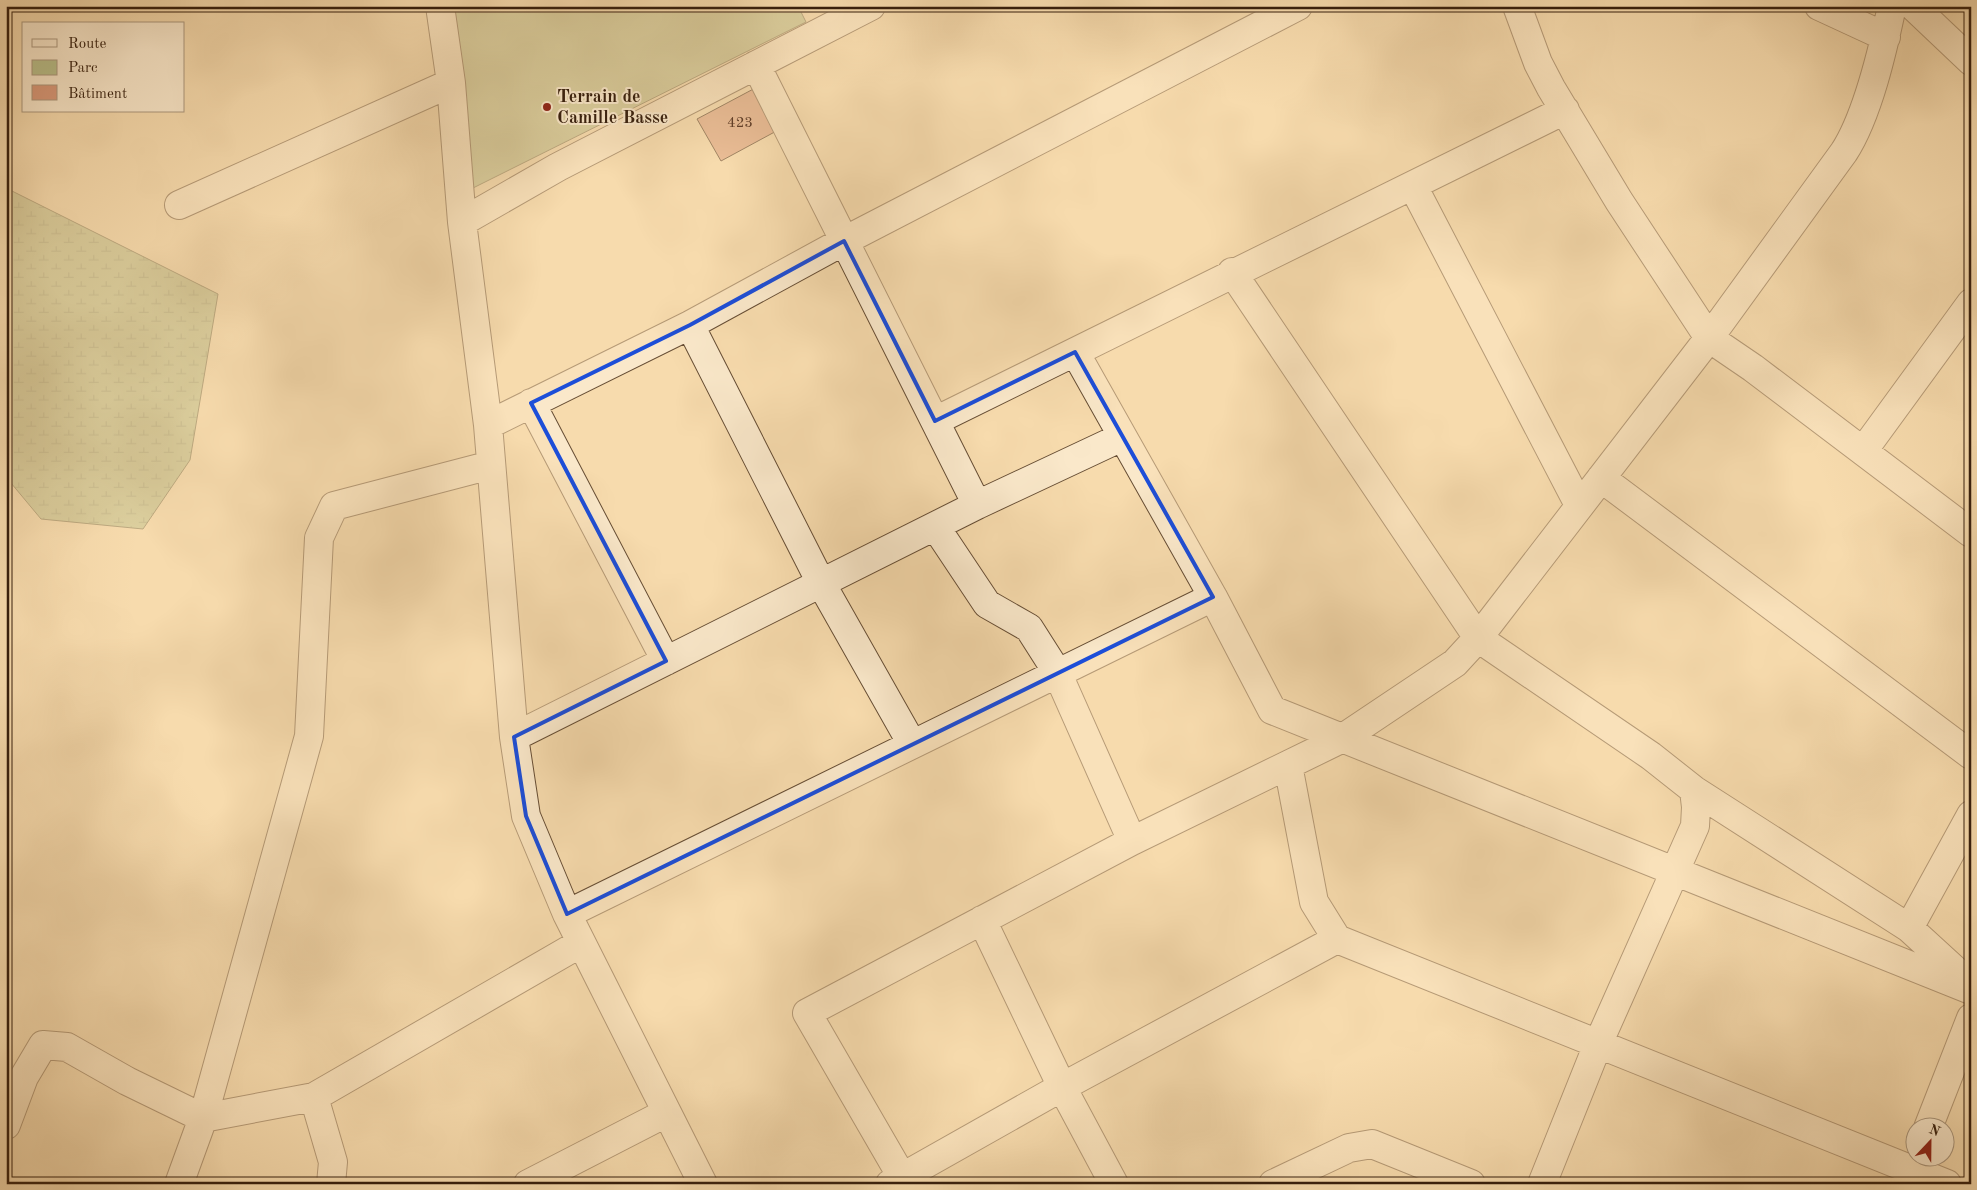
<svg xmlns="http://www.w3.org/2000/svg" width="1977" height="1190" font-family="'Old Standard TT',serif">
  <defs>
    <pattern id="wetland-marsh" width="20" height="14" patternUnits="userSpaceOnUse" patternTransform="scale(1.25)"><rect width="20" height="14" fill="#bac18c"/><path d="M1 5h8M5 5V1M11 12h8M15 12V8" fill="none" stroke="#a0a578"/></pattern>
  </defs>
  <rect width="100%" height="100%" fill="#f7dbad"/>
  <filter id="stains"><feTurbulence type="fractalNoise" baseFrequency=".004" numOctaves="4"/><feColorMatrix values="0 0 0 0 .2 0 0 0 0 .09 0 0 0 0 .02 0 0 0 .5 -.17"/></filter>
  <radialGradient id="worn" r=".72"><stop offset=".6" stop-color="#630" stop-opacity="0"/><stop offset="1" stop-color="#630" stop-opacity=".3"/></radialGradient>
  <!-- wetland -->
  <path fill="url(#wetland-marsh)" stroke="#78704c" d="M6,188L218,294L190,460L143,529L41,519L6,477Z"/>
  <!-- park -->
  <path fill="#bac18c" stroke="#78704c" d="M451,6H798L806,22L465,192Z"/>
  <!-- building -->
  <path fill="#da9a7b" stroke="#371f0d" d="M759,86L782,128L721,161L697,119Z"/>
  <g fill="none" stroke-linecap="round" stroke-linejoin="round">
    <defs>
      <path id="minor" d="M440,6L451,83L462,222L488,425L514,737L526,816L567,914L703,1184
        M1517,6L1538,63L1551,88L1619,201L1709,338L1753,368L1971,533
        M1819,6L1886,37
        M1913,6L1971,61
        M756,65L977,505
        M1413,186L1579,505
        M179,205L451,83
        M462,222L558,167L871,6
        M1232,272L1478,638L1651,756L1694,790L1909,928L1968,982
        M690,325L821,583L912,744
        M1075,352L1213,597L1272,710L1971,990
        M531,403L666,661
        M935,421L1565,110
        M488,425L690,325L844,241L1298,6
        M1863,451L1971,303
        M1601,478L1971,755
        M935,526L987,604L1029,628L1057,672L1132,841
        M514,737L977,505L1122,437
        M1288,765L1314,902L1337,939L1947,1184
        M567,914L1213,597
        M982,920L1062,1087L1114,1184
        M1909,928L1971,815
        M314,1097L581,943
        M6,1125L24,1077L43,1045L67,1047L127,1081L203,1118L314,1097L333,1162L331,1184
        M1928,1128L1971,1018
        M179,1184L203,1118L309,736L319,538L334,506L491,465
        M528,1184L666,1113
        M890,1184L1062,1087L1337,939
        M906,1184L807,1013L1132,841L1343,738L1455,663L1478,638L1709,338L1844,152C1868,115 1883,49 1892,6
        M1273,1184L1349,1148L1372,1144L1471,1184
        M1542,1184L1598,1044L1695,826L1696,807L1694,790"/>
    </defs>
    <!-- minor casing -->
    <use href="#minor" stroke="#674e35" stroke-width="30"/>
    <!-- minor -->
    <use href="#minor" stroke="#fae8ca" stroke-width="28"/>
  </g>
  <!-- marked area -->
  <path d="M0 0H1977V1190H0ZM844,241L935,421L1075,352L1213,597L567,914L526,816L514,737L666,661L531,403L690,325Z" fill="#f7dbad" fill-opacity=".55" fill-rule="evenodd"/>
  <path fill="none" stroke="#1d4ed8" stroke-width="4" stroke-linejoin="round" d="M844,241L935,421L1075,352L1213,597L567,914L526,816L514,737L666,661L531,403L690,325Z"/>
  <!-- markers -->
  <circle fill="#8f2418" stroke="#fae8ca" stroke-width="2" cx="547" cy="107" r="5"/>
  <g text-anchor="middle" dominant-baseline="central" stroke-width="4" stroke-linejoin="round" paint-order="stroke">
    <!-- number labels -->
    <g font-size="15" fill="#603e28">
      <text x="740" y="123">423</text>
    </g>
    <!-- poi labels -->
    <g font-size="18" font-weight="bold" fill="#371f0d" stroke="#fae8ca" text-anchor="start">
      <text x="557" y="97">Terrain de<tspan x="557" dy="21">Camille Basse</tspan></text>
    </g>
  </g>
  <!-- margin -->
  <rect width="1977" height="1190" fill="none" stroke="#f7dbad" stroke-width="25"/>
  <rect x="8" y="8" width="1962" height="1175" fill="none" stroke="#371f0d" stroke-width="2.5"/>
  <rect x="12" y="12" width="1952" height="1165" fill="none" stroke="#371f0d"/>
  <!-- legend -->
  <rect x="22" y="22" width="162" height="90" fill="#fae8ca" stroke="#ac987e"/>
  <rect x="32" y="39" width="25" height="8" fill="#fae8ca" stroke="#ac987e"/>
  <text x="68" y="48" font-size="15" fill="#371f0d">Route</text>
  <rect x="32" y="60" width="25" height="15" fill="#bac18c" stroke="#ac987e"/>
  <text x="68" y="72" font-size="15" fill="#371f0d">Parc</text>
  <rect x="32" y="85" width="25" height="15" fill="#da9a7b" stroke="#ac987e"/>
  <text x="68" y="98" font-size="15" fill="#371f0d">Bâtiment</text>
  <!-- north arrow -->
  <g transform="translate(1930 1142) rotate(22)"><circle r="24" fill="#fae8ca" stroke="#ac987e"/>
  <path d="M0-4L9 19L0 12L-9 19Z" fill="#8f2418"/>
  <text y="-8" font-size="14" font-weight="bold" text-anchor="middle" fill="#371f0d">N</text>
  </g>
  <rect width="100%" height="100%" filter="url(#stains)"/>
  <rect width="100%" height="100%" fill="url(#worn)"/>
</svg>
